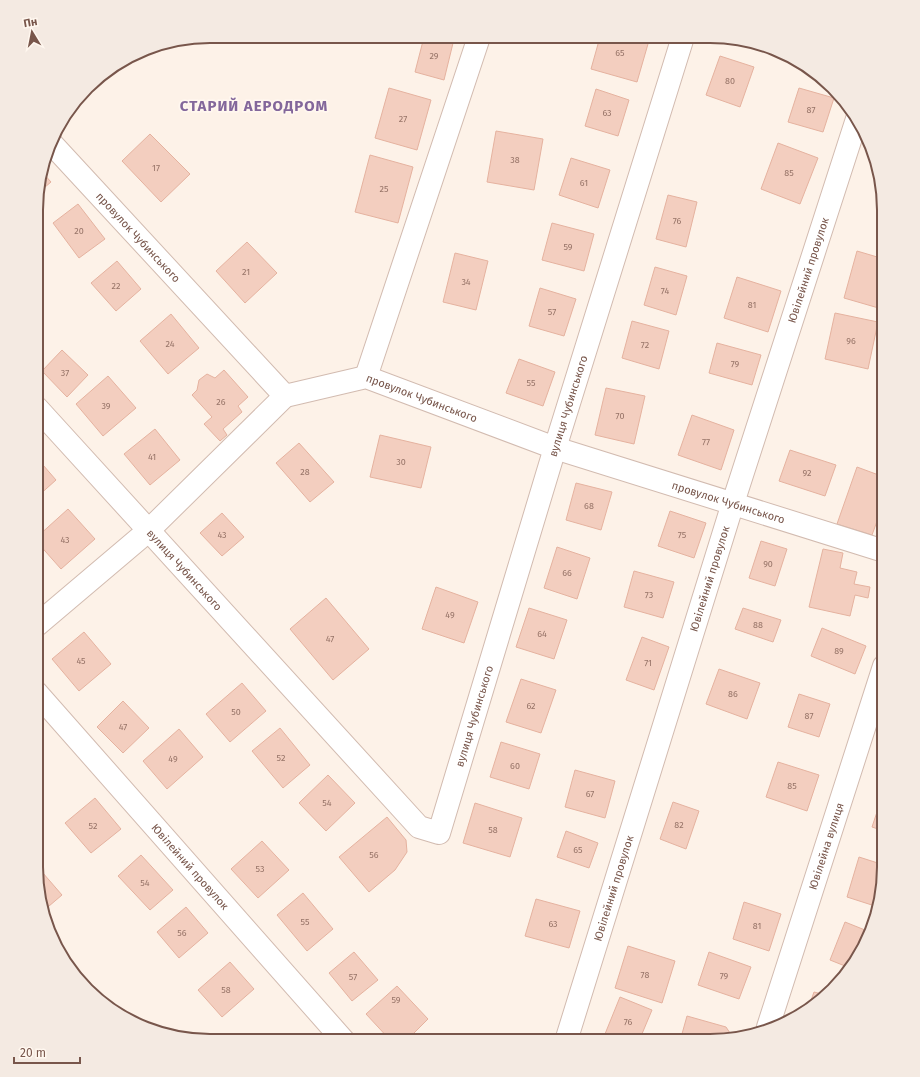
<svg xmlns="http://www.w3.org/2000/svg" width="920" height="1077" font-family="'Fira Sans',sans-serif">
  <rect width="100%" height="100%" fill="#fdf2e8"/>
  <!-- building -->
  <path fill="#f3cebf" stroke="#e5b29f" d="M424,37H444L454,39L444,80L415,72Z
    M600,37H650L637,82L591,69Z
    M720,56L754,67L740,107L706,95Z
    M389,88L431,100L417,150L375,138Z
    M799,88L834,98L823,132L788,122Z
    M596,89L629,100L618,136L585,126Z
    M496,131L543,139L534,190L487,182Z
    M150,134L190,174L161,202L122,161Z
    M778,143L818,158L800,204L761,189Z
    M370,155L413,167L398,223L355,212Z
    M571,158L610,170L598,208L559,195Z
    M42,172L51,182L38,193V187Z
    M668,195L697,202L686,247L656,239Z
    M78,204L105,239L79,258L53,223Z
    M552,223L594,234L584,271L542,260Z
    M247,242L277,273L245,303L216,271Z
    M857,251L884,259V304L882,309L844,298Z
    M455,253L488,261L476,310L443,302Z
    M117,261L141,289L116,311L91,283Z
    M655,267L687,276L676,315L644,305Z
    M737,277L781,291L768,332L724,318Z
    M540,288L576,299L564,336L529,326Z
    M835,313L878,322L868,369L825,359Z
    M171,314L199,348L168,374L140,341Z
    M632,321L669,331L659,369L622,358Z
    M717,343L761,355L752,385L709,373Z
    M62,350L88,375L67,397L42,371Z
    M519,359L555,372L543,406L506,393Z
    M224,370L248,397L238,406L242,412L223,429L227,435L220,441L204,424L212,417L192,395L197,390L199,380L207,374L215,378Z
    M108,376L136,408L103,436L76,404Z
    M606,388L645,396L634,444L595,435Z
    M692,415L734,430L721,470L678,455Z
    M155,429L180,460L150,485L124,454Z
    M380,435L431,447L421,488L370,477Z
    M299,443L334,482L310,502L276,463Z
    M790,450L836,465L825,496L779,481Z
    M37,458L56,480L37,497Z
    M857,467L884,477V502L872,535L837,524Z
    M576,483L612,492L601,530L566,520Z
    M68,509L95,539L61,569L37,542V537Z
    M670,511L706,523L694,558L658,546Z
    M222,513L244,537L222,556L200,533Z
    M761,541L787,549L775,586L749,578Z
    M557,547L590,558L577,599L544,588Z
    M823,549L843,553L840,568L857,572L854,584L870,587L868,598L855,595L850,616L809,607Z
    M634,571L674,582L663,618L624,607Z
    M436,587L478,602L464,643L422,629Z
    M326,598L369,649L333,680L290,629Z
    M529,608L567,620L554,659L516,647Z
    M743,608L781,620L773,642L735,629Z
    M822,628L866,646L855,674L811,656Z
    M84,632L111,664L79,691L52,659Z
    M642,637L669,647L654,690L626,680Z
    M719,669L760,683L747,719L706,704Z
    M521,679L556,690L541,733L506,722Z
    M242,683L266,711L230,742L206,714Z
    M799,694L830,704L819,737L788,727Z
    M123,701L149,728L123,753L97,727Z
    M280,728L310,765L283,788L252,751Z
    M179,729L203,757L167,789L143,761Z
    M501,742L540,754L529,789L490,777Z
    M778,762L819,775L807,811L766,797Z
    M575,770L615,781L605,818L565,807Z
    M328,775L355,803L326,831L299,803Z
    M884,791V831L872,827Z
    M95,798L121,829L91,853L65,823Z
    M673,802L699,811L686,849L660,839Z
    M475,803L522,818L510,857L463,843Z
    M387,817L406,840L407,852L395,870L369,892L339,857Z
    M566,831L598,843L589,868L557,857Z
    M262,841L289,870L258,898L231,869Z
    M141,855L173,890L150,910L118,876Z
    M859,857L884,865V879L878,907L847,897Z
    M36,865L62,895L42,912L36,867Z
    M303,893L333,929L307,951L277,915Z
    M536,899L580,911L569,948L525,936Z
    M744,902L781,914L769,951L733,939Z
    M186,907L208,933L179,958L157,932Z
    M845,922L870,932L855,964L850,968L830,960Z
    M628,946L675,961L662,1003L615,988Z
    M354,952L378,980L352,1001L329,973Z
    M709,952L751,967L739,999L698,985Z
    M230,962L254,989L222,1017L198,990Z
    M397,986L428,1019L406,1041H391L366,1014Z
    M814,992L822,994L809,1006Z
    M620,997L652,1010L639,1041H620L605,1034Z
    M687,1016L726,1027L730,1033L729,1038L721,1041H680Z"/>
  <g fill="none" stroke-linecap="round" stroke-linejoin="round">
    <defs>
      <g id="minor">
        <path id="s1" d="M52,144L285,396L366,377L555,448L884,551"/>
        <path d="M366,377L479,37"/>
        <path id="s2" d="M37,408L419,827L439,833L555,448L683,37"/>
        <path d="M37,625L148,531L285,396"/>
        <path id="s3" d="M36,692L344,1041"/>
        <path id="s4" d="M768,1027L884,666"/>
        <path id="s5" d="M566,1041L733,503L857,119"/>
      </g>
    </defs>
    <!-- minor casing -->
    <use href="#minor" stroke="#d2bbb0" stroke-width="24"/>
    <!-- minor -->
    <use href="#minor" stroke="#fff" stroke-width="22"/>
  </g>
  <g text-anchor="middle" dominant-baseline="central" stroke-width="3.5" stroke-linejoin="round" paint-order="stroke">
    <!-- number labels -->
    <g font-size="9" fill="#977468">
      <text x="620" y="53">65</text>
      <text x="434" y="56">29</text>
      <text x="730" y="81">80</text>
      <text x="811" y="110">87</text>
      <text x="607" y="113">63</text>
      <text x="403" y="119">27</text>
      <text x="515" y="160">38</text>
      <text x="156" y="168">17</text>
      <text x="789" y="173">85</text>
      <text x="584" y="183">61</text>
      <text x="384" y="189">25</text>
      <text x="677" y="221">76</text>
      <text x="79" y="231">20</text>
      <text x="568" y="247">59</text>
      <text x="246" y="272">21</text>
      <text x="466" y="282">34</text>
      <text x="116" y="286">22</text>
      <text x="665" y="291">74</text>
      <text x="752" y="305">81</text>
      <text x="552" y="312">57</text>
      <text x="851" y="341">96</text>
      <text x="170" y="344">24</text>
      <text x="645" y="345">72</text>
      <text x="735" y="364">79</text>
      <text x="65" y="373">37</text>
      <text x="531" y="383">55</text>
      <text x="221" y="402">26</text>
      <text x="106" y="406">39</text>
      <text x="620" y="416">70</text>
      <text x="706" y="442">77</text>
      <text x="152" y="457">41</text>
      <text x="401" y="462">30</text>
      <text x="305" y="472">28</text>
      <text x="807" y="473">92</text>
      <text x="589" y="506">68</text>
      <text x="222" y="535">43</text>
      <text x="682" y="535">75</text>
      <text x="65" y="540">43</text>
      <text x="768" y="564">90</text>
      <text x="567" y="573">66</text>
      <text x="649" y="595">73</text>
      <text x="450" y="615">49</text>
      <text x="758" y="625">88</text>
      <text x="542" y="634">64</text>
      <text x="330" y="639">47</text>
      <text x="839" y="651">89</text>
      <text x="81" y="661">45</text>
      <text x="648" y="663">71</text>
      <text x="733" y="694">86</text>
      <text x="531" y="706">62</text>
      <text x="236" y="712">50</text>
      <text x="809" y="716">87</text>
      <text x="123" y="727">47</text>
      <text x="281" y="758">52</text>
      <text x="173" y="759">49</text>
      <text x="515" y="766">60</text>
      <text x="792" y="786">85</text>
      <text x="590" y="794">67</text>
      <text x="327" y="803">54</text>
      <text x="679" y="825">82</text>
      <text x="93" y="826">52</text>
      <text x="493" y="830">58</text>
      <text x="578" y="850">65</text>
      <text x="374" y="855">56</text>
      <text x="260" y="869">53</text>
      <text x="145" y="883">54</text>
      <text x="305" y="922">55</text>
      <text x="553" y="924">63</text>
      <text x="757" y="926">81</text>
      <text x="182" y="933">56</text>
      <text x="645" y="975">78</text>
      <text x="724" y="976">79</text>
      <text x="353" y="977">57</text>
      <text x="226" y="990">58</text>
      <text x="396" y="1000">59</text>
      <text x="628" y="1022">76</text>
    </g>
    <!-- street labels -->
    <g font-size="11" fill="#78564b" stroke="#fff7ef">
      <text stroke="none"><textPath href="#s1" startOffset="127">провулок Чубинського</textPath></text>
      <text stroke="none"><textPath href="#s5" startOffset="808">Ювілейний провулок</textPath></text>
      <text stroke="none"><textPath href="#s1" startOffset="486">провулок Чубинського</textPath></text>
      <text stroke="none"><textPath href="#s2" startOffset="1034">вулиця Чубинського</textPath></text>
      <text stroke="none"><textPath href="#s1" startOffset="810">провулок Чубинського</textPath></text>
      <text stroke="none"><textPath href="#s2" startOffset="219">вулиця Чубинського</textPath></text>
      <text stroke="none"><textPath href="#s5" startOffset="484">Ювілейний провулок</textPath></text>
      <text stroke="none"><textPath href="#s2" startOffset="710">вулиця Чубинського</textPath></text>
      <text stroke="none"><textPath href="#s4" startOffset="190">Ювілейна вулиця</textPath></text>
      <text stroke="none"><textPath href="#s3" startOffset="233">Ювілейний провулок</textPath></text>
      <text stroke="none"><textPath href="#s5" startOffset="160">Ювілейний провулок</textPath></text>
    </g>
    <!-- district labels -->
    <g font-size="15" font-weight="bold" letter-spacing="1" fill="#83679b" stroke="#fff7ef">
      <text x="254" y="106">СТАРИЙ АЕРОДРОМ</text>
    </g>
  </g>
  <!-- crop -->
  <path d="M0 0H920V1077H0ZM210 43H710A167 167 0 0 1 877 210V867A167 167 0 0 1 710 1034H210A167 167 0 0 1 43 867V210A167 167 0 0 1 210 43Z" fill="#f4eae2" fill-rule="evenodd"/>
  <path fill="none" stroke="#78564b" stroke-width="2" d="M210 43H710A167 167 0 0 1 877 210V867A167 167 0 0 1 710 1034H210A167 167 0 0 1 43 867V210A167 167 0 0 1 210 43Z"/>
  <!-- north arrow -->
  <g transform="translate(32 32) rotate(350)" stroke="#fff7ef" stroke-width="3" paint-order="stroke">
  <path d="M0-3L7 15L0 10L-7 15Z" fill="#78564b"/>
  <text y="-6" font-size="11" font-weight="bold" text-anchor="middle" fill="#78564b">Пн</text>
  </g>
  <!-- scale -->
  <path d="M14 1057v6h66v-6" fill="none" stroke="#78564b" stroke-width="2"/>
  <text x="20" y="1057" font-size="12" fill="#78564b" stroke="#fff7ef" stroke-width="3" paint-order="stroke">20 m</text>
</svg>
